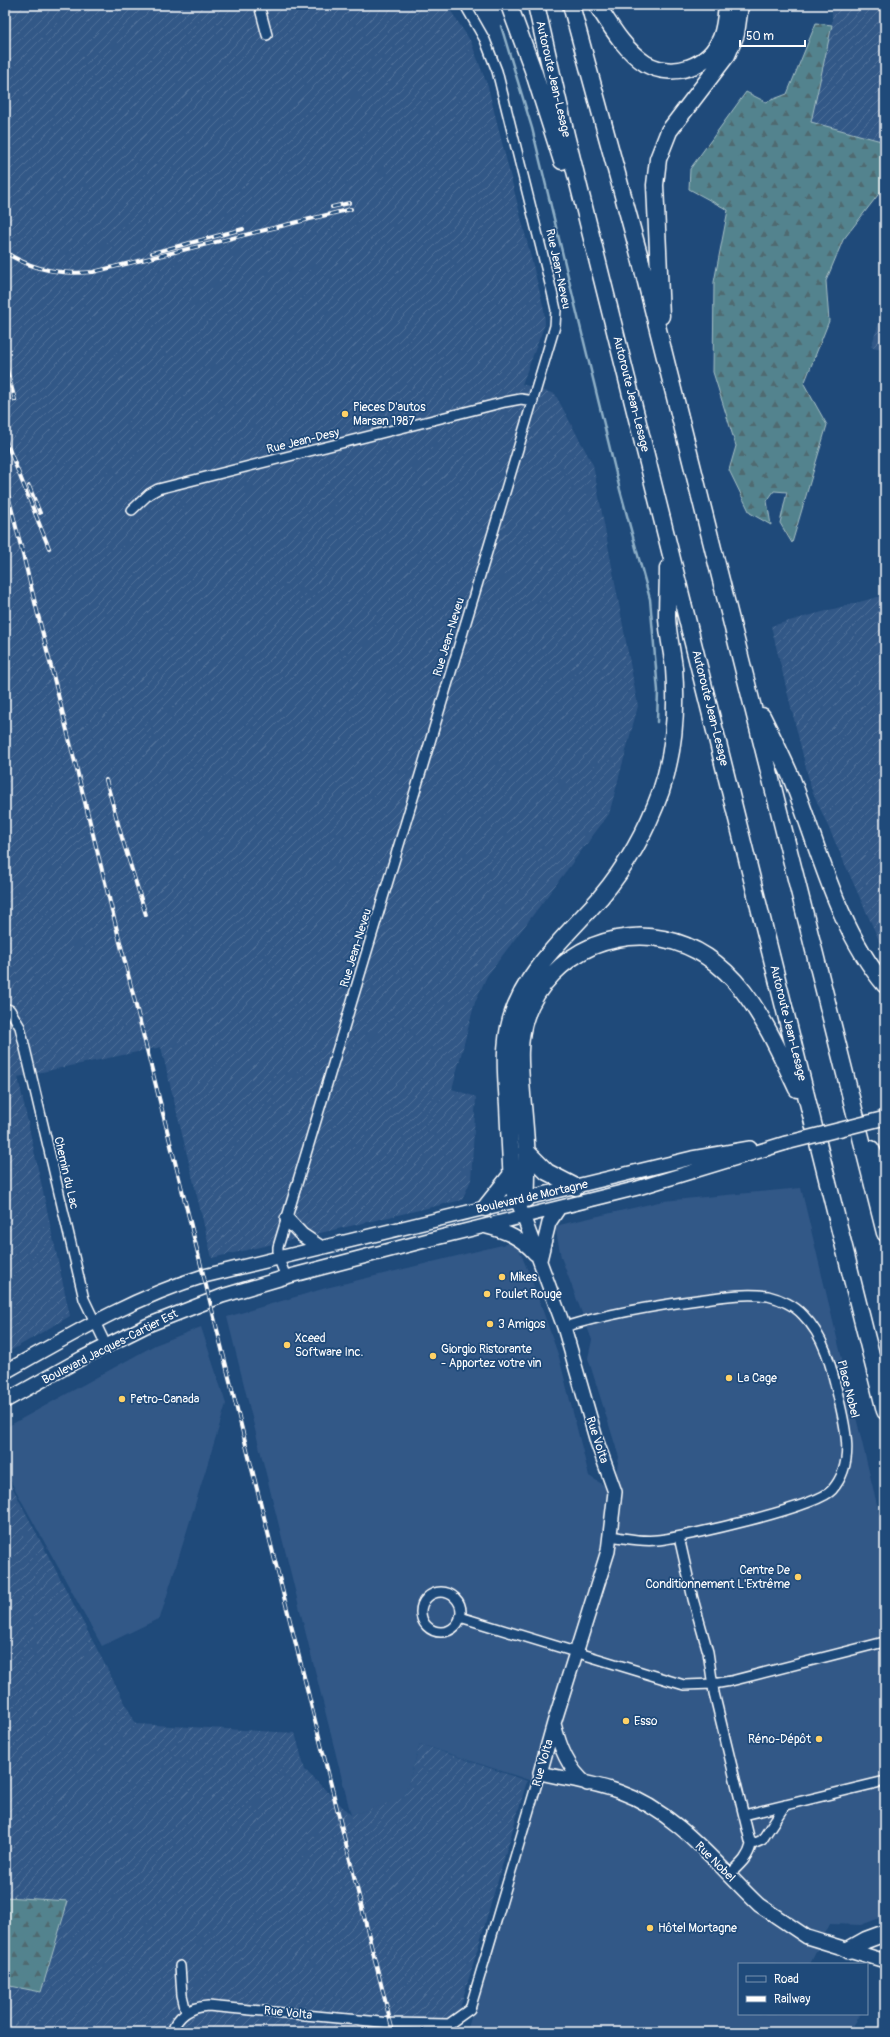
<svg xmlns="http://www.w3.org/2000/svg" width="890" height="2037" font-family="Pangolin,sans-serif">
  <defs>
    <pattern id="industrial-furrows" width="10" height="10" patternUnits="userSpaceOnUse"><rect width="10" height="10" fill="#325887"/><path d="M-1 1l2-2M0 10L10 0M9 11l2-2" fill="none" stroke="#517199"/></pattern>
    <pattern id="forest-firs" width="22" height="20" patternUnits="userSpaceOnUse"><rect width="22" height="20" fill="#53838e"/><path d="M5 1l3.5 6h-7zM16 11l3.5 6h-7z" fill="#506a70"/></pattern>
  </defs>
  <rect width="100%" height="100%" fill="#1f4a7a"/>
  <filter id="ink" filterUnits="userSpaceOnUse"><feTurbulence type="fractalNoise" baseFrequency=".025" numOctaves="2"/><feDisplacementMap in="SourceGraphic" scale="8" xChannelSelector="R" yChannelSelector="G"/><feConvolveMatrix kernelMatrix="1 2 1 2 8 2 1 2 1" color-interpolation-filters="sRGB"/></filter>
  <g filter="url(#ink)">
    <!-- built -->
    <path fill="#325887" d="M801,1188L885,1538V1916L861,1925L830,1924L810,1964H739V2014H861L849,2032H467L535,1782L420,1744L404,1799L351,1815L227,1317L326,1288L510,1243L519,1249L536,1291L559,1357L589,1476L613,1491L619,1457L588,1358L592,1340L561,1257L555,1226L663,1201Z
      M201,1327L226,1404L160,1618L102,1646L5,1471V1428L155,1345Z"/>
    <!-- industrial -->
    <path fill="url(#industrial-furrows)" d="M5,5H447L471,42L488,87L544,309L545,324L522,384L555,394L593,465L638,706L609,814L487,976L475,1002L452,1089L476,1097L471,1180L462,1200L212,1258L161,1047L18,1077L70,1316L5,1354Z
      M832,5H885V142L811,122L832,25Z
      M885,304V349L871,347Z
      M885,595V954L811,788L771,626Z
      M5,1473L136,1724L295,1733L305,1770L351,1815L404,1798L420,1744L527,1781L453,2032H5V1985L41,1992L68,1902L5,1897Z"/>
    <!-- forest -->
    <path fill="url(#forest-firs)" stroke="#a9c1c6" d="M816,23L832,25L811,122L885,142V186L843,240L826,281L829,321L804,384L827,425L792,543L780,523L787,492L774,491L767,501L771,525L750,513L729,470L736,446L713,372L714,282L728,210L689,189L690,169L746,92L766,102L787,94Z
      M5,1897L68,1901L41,1992L5,1985Z"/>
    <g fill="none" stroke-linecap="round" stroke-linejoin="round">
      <!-- stream -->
      <path stroke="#8fb0c7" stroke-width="2.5" d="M501,26L532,128L620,490L650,599L658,691L657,722"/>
      <defs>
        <path id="street" d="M259,5L267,35
          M132,510L149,494L158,489L505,402L521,399L533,401
          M5,1008L10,1010L20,1027L84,1299L106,1345
          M286,1277L278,1257V1247L555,326L556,310L552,292L497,71L485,40L465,5
          M564,1327C610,1313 658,1305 705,1299C726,1296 747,1293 768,1296C781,1299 795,1306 803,1315C826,1338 832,1370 839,1400C846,1430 855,1464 832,1490C817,1507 685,1537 657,1540C641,1542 626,1538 610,1536
          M679,1537L693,1599L708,1652L714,1693L751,1845C748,1859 738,1866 728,1876
          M421 1612a20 20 0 1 1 40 0a20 20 0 1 1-40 0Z
          M460,1617L684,1685L713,1684L731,1681L884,1642L885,1646
          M744,1815L885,1781
          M751,1845L762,1840L785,1805
          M180,1966L182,1995L186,2012
          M172,2032C178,2014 191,2007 208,2006L391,2023L449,2024L470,2009L540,1773"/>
        <path id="secondary" d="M518,1202L564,1327L597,1442L615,1492L608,1551L554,1723L540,1773C566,1779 596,1783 620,1792C677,1812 717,1865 759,1905L807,1937L885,1961
          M287,1219L302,1235L320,1247
          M487,1227C507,1232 521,1238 535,1254
          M540,1260L549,1223L559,1208
          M5,1372C69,1336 132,1298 204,1276L692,1158L750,1148
          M5,1401L84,1357L148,1325L222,1296L286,1277L436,1238L638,1188L786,1143
          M554,1724C560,1747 568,1769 587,1784"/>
        <path id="highway" d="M509,5L533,70L562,161
          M536,5L566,135L885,1411
          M571,5L640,258L885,1233
          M597,5C610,25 625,51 646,64C673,79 709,67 721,38C725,28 726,16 727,5
          M661,316L655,185L658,159L669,131L727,55L736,34L740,5
          M762,716C772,736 782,756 791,777C819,847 836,926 885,985
          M871,1149L885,1178
          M526,1151L547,1172L576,1187
          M526,1199C529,1164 525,1129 522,1094C520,1068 517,1041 526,1016C537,985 563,959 593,946C616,937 641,934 664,939C738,954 768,1028 797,1089
          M518,1202L512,1186C511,1159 509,1132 508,1105C506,1076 503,1047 511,1019C525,971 568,934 600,898C627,866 647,830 661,791C674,753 677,708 674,668C672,651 668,635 667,618C667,601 668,584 668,568
          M485,1208L512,1174
          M848,1950L866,1940L885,1933"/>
      </defs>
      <!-- street casing -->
      <use href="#street" stroke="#fff" stroke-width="12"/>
      <!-- secondary casing -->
      <use href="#secondary" stroke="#fff" stroke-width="16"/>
      <!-- highway casing -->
      <use href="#highway" stroke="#fff" stroke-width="19"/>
      <!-- street -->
      <use href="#street" stroke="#1f4a7a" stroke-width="9"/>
      <!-- secondary -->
      <use href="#secondary" stroke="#1f4a7a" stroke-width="13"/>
      <!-- highway -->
      <use href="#highway" stroke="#1f4a7a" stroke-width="16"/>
      <defs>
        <path id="rail" d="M332,207L349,203
          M5,252C32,270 62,275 93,272L351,209
          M152,253L243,229
          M5,363L15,400
          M5,387L9,402
          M5,439L49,548
          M5,483L393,2032
          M29,486L40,513
          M106,780L122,838L146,915"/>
      </defs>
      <!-- rail casing -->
      <use href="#rail" stroke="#fff" stroke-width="4"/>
      <!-- rail -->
      <use href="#rail" stroke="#1f4a7a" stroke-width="2.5" stroke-dasharray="8" stroke-linecap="butt"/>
      <defs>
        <path id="secondary-bridge" d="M786,1143L885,1118"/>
      </defs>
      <!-- secondary-bridge casing -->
      <use href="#secondary-bridge" stroke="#fff" stroke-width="16" stroke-linecap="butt"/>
      <!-- secondary-bridge -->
      <use href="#secondary-bridge" stroke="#1f4a7a" stroke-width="13"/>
    </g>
  </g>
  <!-- markers -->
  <g fill="#ffd166" stroke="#1f4a7a" stroke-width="1.5">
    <circle cx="345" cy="414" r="4"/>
    <circle cx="502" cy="1277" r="4"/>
    <circle cx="487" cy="1294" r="4"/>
    <circle cx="490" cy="1324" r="4"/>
    <circle cx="287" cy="1345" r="4"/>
    <circle cx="433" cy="1356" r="4"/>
    <circle cx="729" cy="1378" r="4"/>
    <circle cx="122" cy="1399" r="4"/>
    <circle cx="798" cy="1577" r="4"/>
    <circle cx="626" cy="1721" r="4"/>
    <circle cx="819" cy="1739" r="4"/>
    <circle cx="650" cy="1928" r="4"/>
  </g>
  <g text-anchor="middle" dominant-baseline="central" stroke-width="3.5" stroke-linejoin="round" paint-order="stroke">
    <!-- street labels -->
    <g font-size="12" fill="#fff" stroke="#1f4a7a">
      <text transform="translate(553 79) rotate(77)">Autoroute Jean-Lesage</text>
      <text transform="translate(558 269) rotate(78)">Rue Jean-Neveu</text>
      <text transform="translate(631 394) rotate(76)">Autoroute Jean-Lesage</text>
      <text transform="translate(303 441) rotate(-14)">Rue Jean-Desy</text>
      <text transform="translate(449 637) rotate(-73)">Rue Jean-Neveu</text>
      <text transform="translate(710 708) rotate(76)">Autoroute Jean-Lesage</text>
      <text transform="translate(356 948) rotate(-73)">Rue Jean-Neveu</text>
      <text transform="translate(788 1023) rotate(76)">Autoroute Jean-Lesage</text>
      <text transform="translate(66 1173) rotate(77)">Chemin du Lac</text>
      <text transform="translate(532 1197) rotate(-13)">Boulevard de Mortagne</text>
      <text transform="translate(110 1347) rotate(-27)">Boulevard Jacques-Cartier Est</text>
      <text transform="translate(848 1389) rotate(76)">Place Nobel</text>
      <text transform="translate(597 1440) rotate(72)">Rue Volta</text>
      <text transform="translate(543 1763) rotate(-74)">Rue Volta</text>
      <text transform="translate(715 1862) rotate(45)">Rue Nobel</text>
      <text transform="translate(288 2013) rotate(6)">Rue Volta</text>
    </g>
    <!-- poi labels -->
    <g font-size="12" fill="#fff" stroke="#1f4a7a" text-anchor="start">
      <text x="353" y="407">Pieces D'autos<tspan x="353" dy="14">Marsan 1987</tspan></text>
      <text x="510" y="1277">Mikes</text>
      <text x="495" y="1294">Poulet Rouge</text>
      <text x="498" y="1324">3 Amigos</text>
      <text x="295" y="1338">Xceed<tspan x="295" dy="14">Software Inc.</tspan></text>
      <text x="441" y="1349">Giorgio Ristorante<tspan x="441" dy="14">- Apportez votre vin</tspan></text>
      <text x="737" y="1378">La Cage</text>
      <text x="130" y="1399">Petro-Canada</text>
      <text x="790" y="1570" text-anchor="end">Centre De<tspan x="790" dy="14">Conditionnement L'Extrême</tspan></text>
      <text x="634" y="1721">Esso</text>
      <text x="811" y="1739" text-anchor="end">Réno-Dépôt</text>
      <text x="658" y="1928">Hôtel Mortagne</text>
    </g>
  </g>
  <!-- margin -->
  <rect width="890" height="2037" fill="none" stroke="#1f4a7a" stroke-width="20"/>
  <rect x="10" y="10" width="870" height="2017" fill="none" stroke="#fff" stroke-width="1.5" filter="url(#ink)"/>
  <!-- legend -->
  <rect x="738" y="1963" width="130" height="52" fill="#1f4a7a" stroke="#7992af"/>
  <rect x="746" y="1976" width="20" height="6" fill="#1f4a7a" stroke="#7992af"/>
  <text x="774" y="1983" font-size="12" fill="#ffffff">Road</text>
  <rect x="746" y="1996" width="20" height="6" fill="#ffffff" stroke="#7992af"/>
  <text x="774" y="2003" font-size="12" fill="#ffffff">Railway</text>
  <!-- scale -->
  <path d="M740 40v6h65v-6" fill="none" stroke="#ffffff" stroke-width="2"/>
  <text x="746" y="40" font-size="12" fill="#ffffff" stroke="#1f4a7a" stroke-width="3" paint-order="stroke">50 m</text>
</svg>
